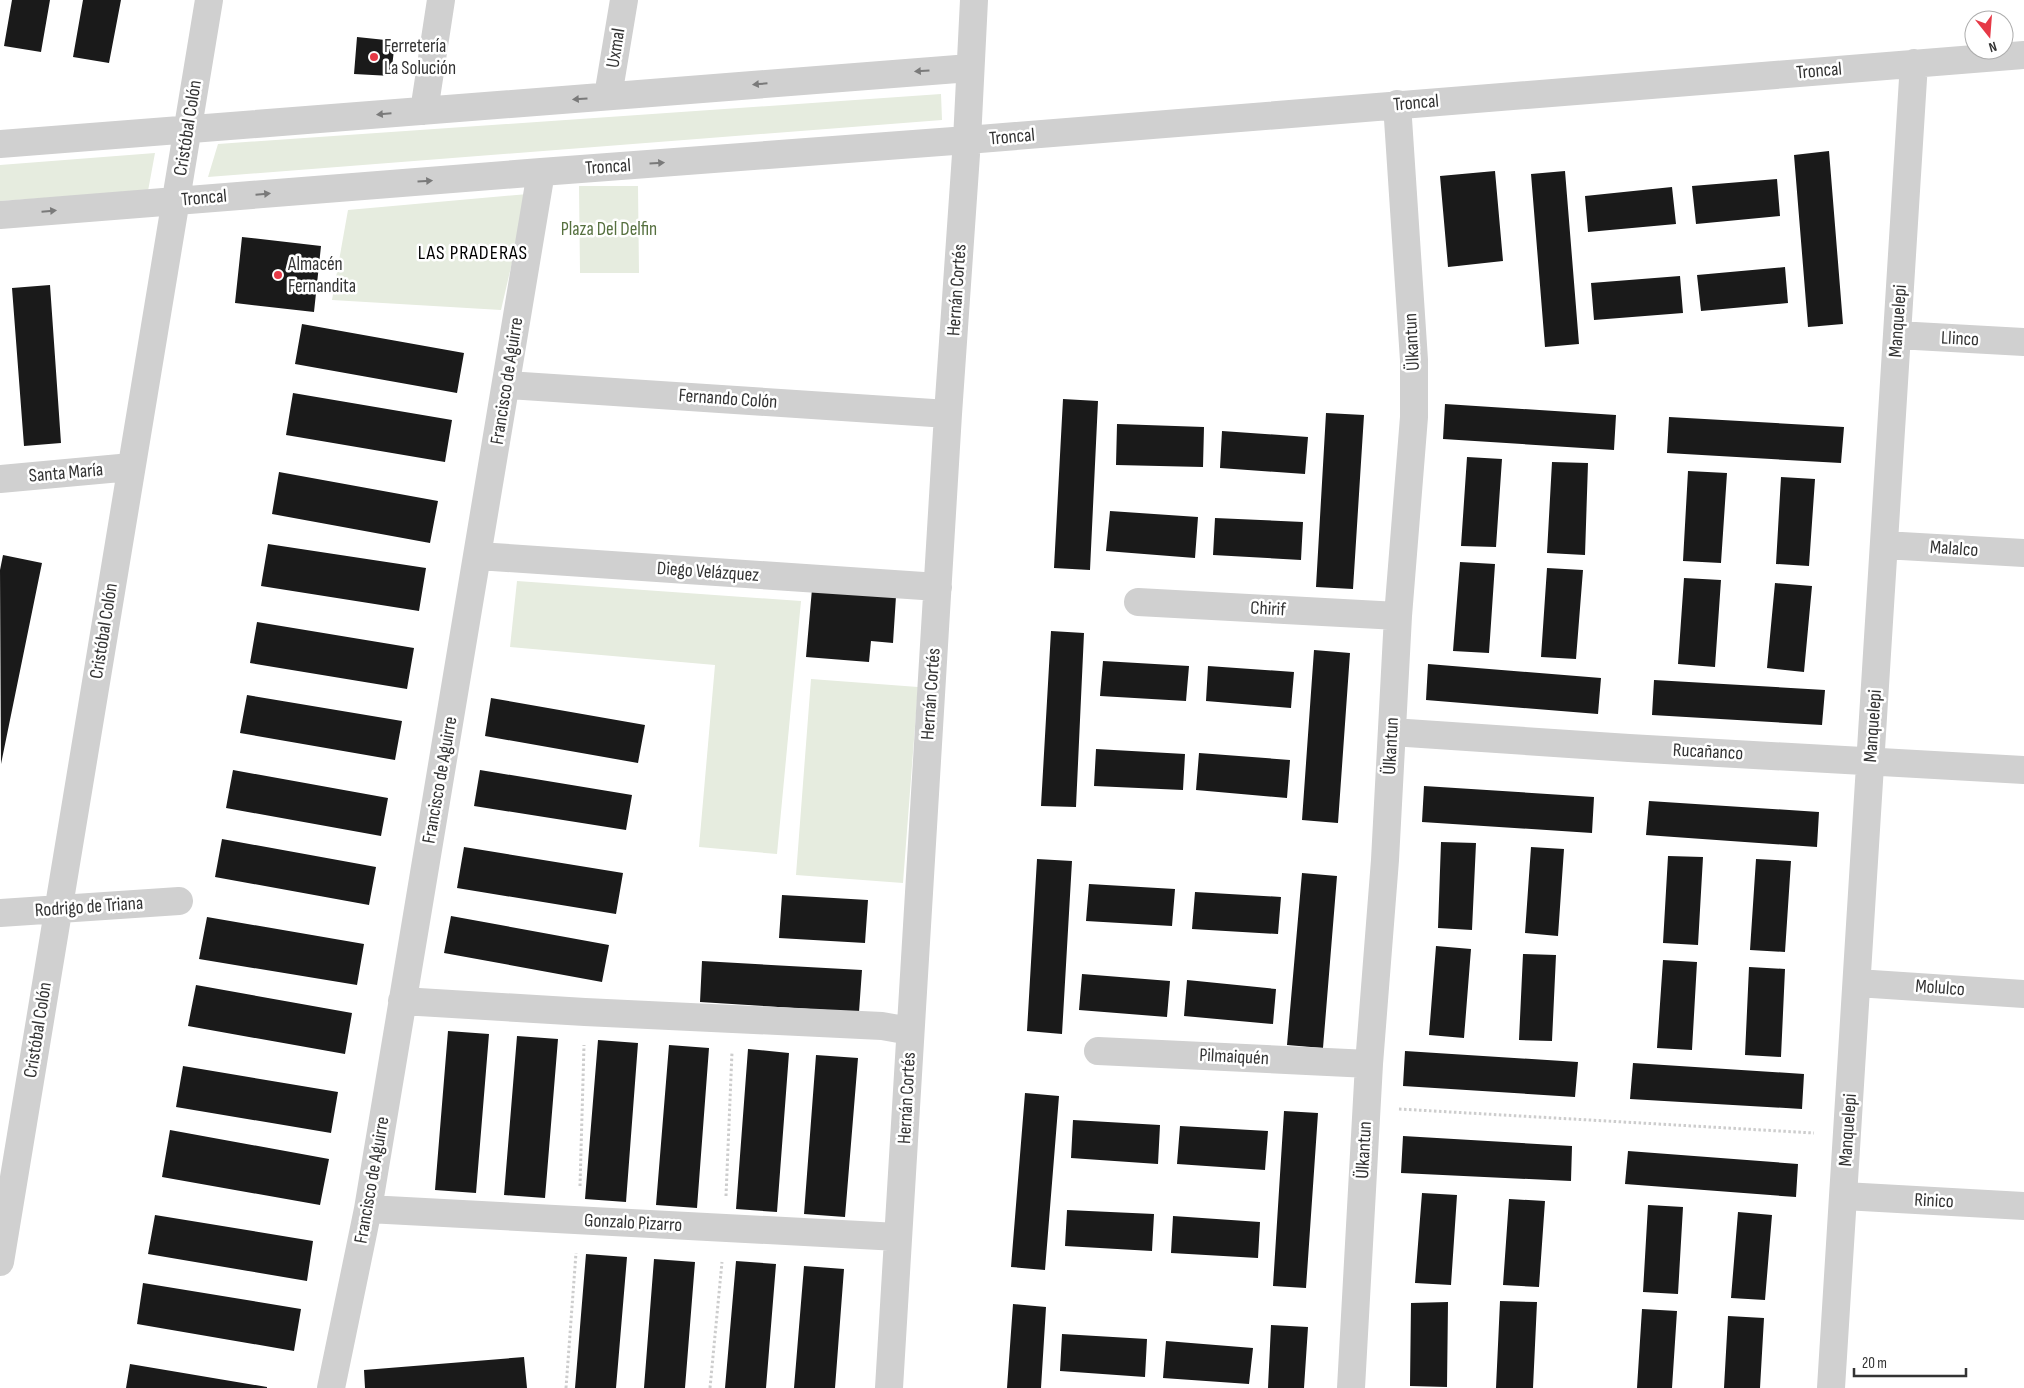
<svg xmlns="http://www.w3.org/2000/svg" width="2024" height="1388" font-family="'Sofia Sans Condensed',sans-serif">
  <rect width="100%" height="100%" fill="#fff"/>
  <!-- green -->
  <path fill="#e6ecdf" d="M941,94L942,120L208,177L218,144Z
    M155,153L148,191L0,201V165Z
    M579,186H638L639,273H580Z
    M528,194L501,310L332,300L348,210Z
    M517,581L801,601L777,854L699,847L715,665L510,647Z
    M811,679L918,687L903,883L796,875Z"/>
  <!-- building -->
  <path fill="#1a1a1a" d="M12,0H50L41,52L4,46Z
    M83,0H121L109,63L73,57Z
    M357,37L395,41L391,76L354,74Z
    M1829,151L1843,324L1808,327L1794,155Z
    M1495,171L1503,261L1448,267L1440,176Z
    M1565,171L1579,344L1545,347L1531,174Z
    M1777,179L1780,216L1696,224L1692,186Z
    M1672,187L1676,224L1588,232L1585,196Z
    M242,237L321,246L314,312L235,303Z
    M1785,267L1788,303L1701,311L1697,275Z
    M1680,276L1683,313L1594,320L1591,283Z
    M50,285L61,443L24,446L12,288Z
    M302,324L464,353L457,393L295,364Z
    M293,393L452,420L445,462L286,435Z
    M1063,399L1098,401L1090,570L1054,568Z
    M1445,404L1616,415L1614,450L1443,439Z
    M1326,413L1364,415L1353,589L1316,587Z
    M1669,417L1844,427L1841,463L1667,453Z
    M1117,424L1204,427L1203,467L1116,465Z
    M1222,431L1308,437L1305,474L1220,468Z
    M1467,457L1502,459L1496,547L1461,546Z
    M1552,462L1588,463L1585,555L1547,553Z
    M1688,471L1727,473L1721,563L1683,561Z
    M279,472L438,501L430,543L272,514Z
    M1781,477L1815,479L1809,566L1776,564Z
    M1110,511L1198,517L1195,558L1106,551Z
    M1215,518L1303,522L1301,560L1213,555Z
    M268,544L426,568L419,611L261,586Z
    M3,555L42,563L1,764L0,570Z
    M1460,562L1495,564L1489,653L1453,651Z
    M1547,568L1583,570L1576,659L1541,657Z
    M1684,578L1721,580L1715,667L1678,664Z
    M1775,583L1812,586L1804,672L1767,668Z
    M812,589L896,596L893,643L871,641L869,662L806,657Z
    M257,622L414,648L407,689L250,663Z
    M1051,631L1084,633L1076,807L1041,806Z
    M1314,650L1350,653L1338,823L1302,820Z
    M1103,661L1189,666L1186,701L1100,696Z
    M1428,664L1601,678L1598,714L1426,700Z
    M1208,666L1294,672L1291,708L1206,701Z
    M1654,680L1825,690L1822,725L1652,715Z
    M247,695L402,721L395,760L240,733Z
    M491,698L645,725L638,763L485,736Z
    M1096,749L1185,754L1183,790L1094,786Z
    M1199,753L1290,760L1287,798L1196,790Z
    M233,770L388,798L381,836L226,808Z
    M480,770L632,795L626,830L474,806Z
    M1424,786L1594,797L1592,833L1422,822Z
    M1649,801L1819,812L1817,847L1646,835Z
    M222,839L376,867L369,905L215,877Z
    M1441,842L1476,843L1472,930L1438,928Z
    M464,847L623,873L616,914L457,888Z
    M1531,847L1564,849L1558,936L1525,933Z
    M1668,856L1703,857L1698,945L1663,943Z
    M1037,859L1072,861L1062,1034L1027,1031Z
    M1756,859L1791,861L1785,952L1750,950Z
    M1302,873L1337,876L1323,1048L1287,1045Z
    M1089,884L1175,889L1172,926L1086,921Z
    M1195,892L1281,897L1278,934L1192,929Z
    M782,895L868,900L865,943L779,938Z
    M451,916L609,945L602,982L444,953Z
    M207,917L364,944L357,985L199,959Z
    M1436,946L1471,949L1464,1038L1429,1035Z
    M1523,954L1556,955L1552,1041L1519,1040Z
    M1663,960L1697,962L1692,1050L1657,1048Z
    M702,961L862,970L859,1012L700,1002Z
    M1749,967L1785,969L1781,1057L1745,1055Z
    M1082,974L1170,981L1167,1017L1079,1010Z
    M1187,980L1276,989L1273,1024L1184,1016Z
    M196,985L352,1013L345,1054L188,1026Z
    M448,1031L489,1034L476,1193L435,1190Z
    M517,1036L558,1039L545,1198L504,1195Z
    M598,1040L638,1043L626,1202L585,1199Z
    M669,1045L709,1048L697,1208L656,1205Z
    M748,1049L789,1053L777,1212L736,1209Z
    M1405,1051L1578,1062L1575,1097L1403,1086Z
    M816,1055L858,1058L845,1217L804,1214Z
    M1633,1063L1804,1074L1802,1109L1630,1099Z
    M183,1066L338,1092L331,1133L176,1107Z
    M1025,1093L1059,1096L1045,1270L1011,1267Z
    M1284,1111L1318,1113L1306,1288L1273,1286Z
    M1073,1120L1160,1125L1158,1164L1071,1158Z
    M1180,1126L1268,1131L1265,1170L1177,1164Z
    M170,1130L329,1159L320,1205L162,1177Z
    M1403,1136L1572,1146L1571,1181L1401,1173Z
    M1628,1151L1798,1164L1796,1197L1625,1184Z
    M1422,1193L1457,1195L1451,1285L1415,1283Z
    M1509,1199L1545,1201L1539,1287L1503,1285Z
    M1648,1205L1683,1207L1678,1294L1643,1292Z
    M1067,1210L1154,1214L1152,1251L1065,1246Z
    M1738,1212L1772,1215L1765,1300L1731,1298Z
    M155,1215L313,1241L307,1281L148,1254Z
    M1173,1216L1260,1222L1258,1258L1171,1253Z
    M586,1254L627,1257L616,1388H575Z
    M654,1259L695,1262L685,1388H644Z
    M736,1261L776,1264L766,1388H725Z
    M804,1266L844,1269L835,1388H794Z
    M143,1283L301,1309L294,1351L137,1324Z
    M1500,1301L1537,1302L1533,1388H1496Z
    M1448,1302L1447,1387L1410,1386L1411,1303Z
    M1013,1304L1046,1307L1041,1388H1007Z
    M1642,1309L1677,1311L1672,1388H1637Z
    M1728,1316L1764,1318L1760,1388H1724Z
    M1271,1325L1308,1327L1304,1388H1268Z
    M1062,1334L1147,1339L1145,1377L1060,1371Z
    M1166,1341L1253,1348L1249,1384L1163,1378Z
    M524,1357L527,1388H365L364,1370Z
    M130,1364L267,1387V1388H126Z"/>
  <g fill="none" stroke-linecap="round" stroke-linejoin="round">
    <!-- path -->
    <path stroke="#cdcdcd" stroke-width="3" stroke-dasharray="2.5 2.5" stroke-linecap="butt" d="M1399,1109L1814,1133
      M580,1186L584,1045
      M726,1196L732,1052
      M566,1388L576,1253
      M710,1388L722,1262"/>
    <!-- minor -->
    <path stroke="#d0d0d0" stroke-width="28" d="M608,96L624,0
      M424,111L441,0
      M0,144L970,68
      M0,215L541,172L967,140L2024,55
      M1897,335L2024,342
      M507,385L948,414
      M0,479L131,467
      M1884,545L2024,553
      M478,556L938,587
      M1138,602L1398,616
      M1392,732L1629,748L2024,770
      M0,913L179,901
      M1857,983L2024,994
      M402,1001L585,1012L882,1026L910,1031
      M1098,1051L1369,1064
      M1844,1196L2024,1206
      M368,1209L898,1237
      M0,1262L209,0
      M331,1388L368,1209L541,172
      M889,1388L948,414L967,140L974,0
      M1351,1388L1369,1064L1385,860L1398,616L1414,417V360L1397,104
      M1831,1388L1914,63"/>
  </g>
  <!-- one-way arrows -->
  <defs><path id="oneway-solid" d="M-6-.8H1V-3.2L6.5 0L1 3.2V.8H-6Z" transform="scale(1.25)"/></defs>
  <g fill="#7a7a7a">
    <use href="#oneway-solid" transform="translate(922 71) rotate(176)"/>
    <use href="#oneway-solid" transform="translate(760 84) rotate(175)"/>
    <use href="#oneway-solid" transform="translate(580 99) rotate(176)"/>
    <use href="#oneway-solid" transform="translate(384 114) rotate(175)"/>
    <use href="#oneway-solid" transform="translate(657 163) rotate(-4)"/>
    <use href="#oneway-solid" transform="translate(425 181) rotate(-4)"/>
    <use href="#oneway-solid" transform="translate(263 194) rotate(-5)"/>
    <use href="#oneway-solid" transform="translate(49 211) rotate(-5)"/>
  </g>
  <!-- markers -->
  <g fill="#e63946" stroke="#fff" stroke-width="2">
    <circle cx="374" cy="57" r="5"/>
    <circle cx="278" cy="275" r="5"/>
  </g>
  <g text-anchor="middle" dominant-baseline="central" stroke-width="5" stroke-linejoin="round" paint-order="stroke">
    <!-- poi labels -->
    <g font-size="19" fill="#333" stroke="#fff" text-anchor="start">
      <text x="384" y="46">Ferretería<tspan x="384" dy="22">La Solución</tspan></text>
      <text x="288" y="264">Almacén<tspan x="288" dy="22">Fernandita</tspan></text>
    </g>
    <!-- street labels -->
    <g font-size="19" fill="#333" stroke="#fff">
      <text transform="translate(616 48) rotate(-81)">Uxmal</text>
      <text transform="translate(1819 71) rotate(-5)">Troncal</text>
      <text transform="translate(1416 103) rotate(-5)">Troncal</text>
      <text transform="translate(188 128) rotate(-81)">Cristóbal Colón</text>
      <text transform="translate(1012 137) rotate(-5)">Troncal</text>
      <text transform="translate(608 167) rotate(-4)">Troncal</text>
      <text transform="translate(204 198) rotate(-5)">Troncal</text>
      <text transform="translate(957 290) rotate(-86)">Hernán Cortés</text>
      <text transform="translate(1898 321) rotate(-86)">Manquelepi</text>
      <text transform="translate(1960 339) rotate(3)">Llinco</text>
      <text transform="translate(1412 342) rotate(-93)">Ülkantun</text>
      <text transform="translate(507 381) rotate(-81)">Francisco de Aguirre</text>
      <text transform="translate(728 399) rotate(4)">Fernando Colón</text>
      <text transform="translate(66 473) rotate(-5)">Santa María</text>
      <text transform="translate(1954 549) rotate(4)">Malalco</text>
      <text transform="translate(708 572) rotate(4)">Diego Velázquez</text>
      <text transform="translate(1268 609) rotate(3)">Chirif</text>
      <text transform="translate(104 631) rotate(-81)">Cristóbal Colón</text>
      <text transform="translate(931 694) rotate(-86)">Hernán Cortés</text>
      <text transform="translate(1873 726) rotate(-86)">Manquelepi</text>
      <text transform="translate(1391 746) rotate(-87)">Ülkantun</text>
      <text transform="translate(1708 752) rotate(3)">Rucañanco</text>
      <text transform="translate(440 780) rotate(-80)">Francisco de Aguirre</text>
      <text transform="translate(89 907) rotate(-4)">Rodrigo de Triana</text>
      <text transform="translate(1940 988) rotate(4)">Molulco</text>
      <text transform="translate(38 1030) rotate(-81)">Cristóbal Colón</text>
      <text transform="translate(1234 1057) rotate(3)">Pilmaiquén</text>
      <text transform="translate(907 1098) rotate(-87)">Hernán Cortés</text>
      <text transform="translate(1848 1130) rotate(-86)">Manquelepi</text>
      <text transform="translate(1364 1150) rotate(-87)">Ülkantun</text>
      <text transform="translate(372 1180) rotate(-80)">Francisco de Aguirre</text>
      <text transform="translate(1934 1201) rotate(3)">Rinico</text>
      <text transform="translate(633 1223) rotate(3)">Gonzalo Pizarro</text>
    </g>
    <!-- park labels -->
    <g font-size="19" fill="#56703f" stroke="#fff">
      <text x="609" y="229">Plaza Del Delfin</text>
    </g>
    <!-- neighbourhood labels -->
    <g font-size="20" letter-spacing="1" fill="#000" stroke="#fff">
      <text x="473" y="253">LAS PRADERAS</text>
    </g>
  </g>
  <!-- north arrow -->
  <g transform="translate(1989 35) rotate(163)"><circle r="24" fill="#ffffff" stroke="#adadad"/>
  <path d="M0-4L9 19L0 12L-9 19Z" fill="#e63946"/>
  <text y="-8" font-size="14" font-weight="bold" text-anchor="middle" fill="#333333">N</text>
  </g>
  <!-- scale -->
  <path d="M1854 1368v8h112v-8" fill="none" stroke="#333333" stroke-width="2.5"/>
  <text x="1862" y="1368" font-size="15" fill="#333333" stroke="#ffffff" stroke-width="4" paint-order="stroke">20 m</text>
</svg>
